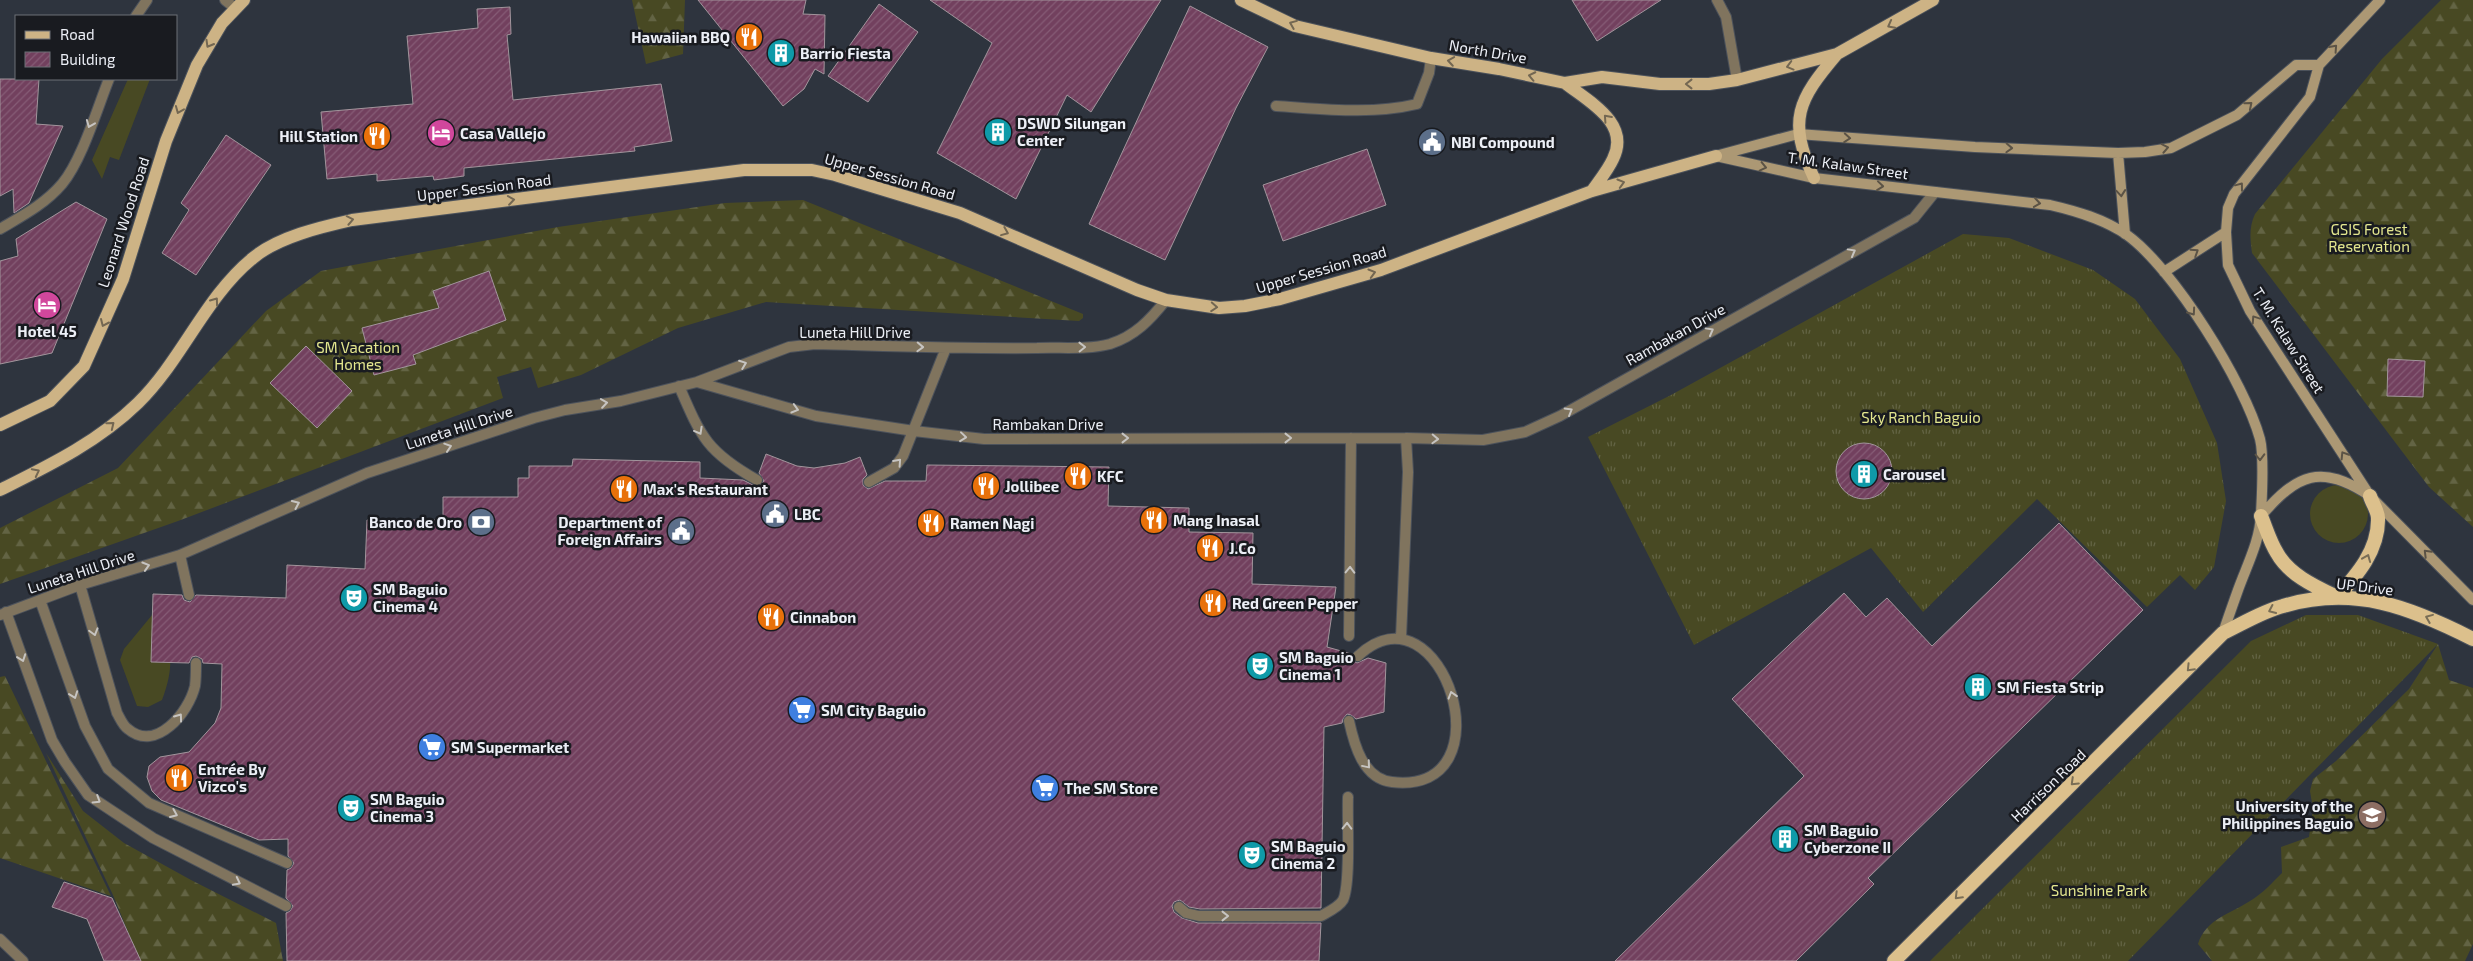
<svg xmlns="http://www.w3.org/2000/svg" width="2473" height="961" font-family="'Exo 2',sans-serif">
  <defs>
    <pattern id="grass-tufts" width="24" height="20" patternUnits="userSpaceOnUse" patternTransform="scale(1.25)"><rect width="24" height="20" fill="#484923"/><path d="M3 7l-1-3M5 7V3M7 7l1-3M15 17l-1-3M17 17v-4M19 17l1-3" fill="none" stroke="#636444"/></pattern>
    <pattern id="forest-firs" width="22" height="20" patternUnits="userSpaceOnUse" patternTransform="scale(1.25)"><rect width="22" height="20" fill="#484923"/><path d="M5 1l3.5 6h-7zM16 11l3.5 6h-7z" fill="#636444"/></pattern>
    <pattern id="building-hatch" width="6" height="6" patternUnits="userSpaceOnUse" patternTransform="scale(1.25)"><rect width="6" height="6" fill="#72405e"/><path d="M-1 1l2-2M0 6l6-6M5 7l2-2" fill="none" stroke="#865c76"/></pattern>
  </defs>
  <rect width="100%" height="100%" fill="#2e343e"/>
  <!-- grass -->
  <path fill="url(#grass-tufts)" d="M1963,234L2009,238L2093,270L2135,299L2180,359L2217,443L2226,501L2214,567L2195,590L2180,575L2147,607L2037,499L1923,612L1871,548L1694,645L1588,437L1671,395Z
    M2306,615H2358L2438,644L2128,961H1930L2251,641Z"/>
  <!-- forest -->
  <path fill="url(#forest-firs)" d="M632,0H685L683,54L646,64Z
    M2441,0H2473V527L2429,487L2252,253C2250,238 2249,227 2255,214L2382,59Z
    M803,200L1083,314V318L1079,321L766,302L678,328L581,375L538,388L531,367L497,377L503,398L178,521L0,584V528L118,468L266,311L321,271L558,227L725,203Z
    M2438,644L2449,680L2473,688V944L2465,961H2212L2198,944C2206,919 2230,914 2250,901C2262,894 2272,883 2282,873L2281,847L2309,837L2313,809L2310,791L2313,779L2336,761L2409,689Z
    M5,676L111,896L0,858V677Z
    M46,753L83,811L124,843L191,880L276,923L283,961H140L113,895Z"/>
  <!-- garden -->
  <path fill="#484923" d="M128,79H150L119,160L110,157L102,179L92,160Z
    M2310 514a29 29 0 1 1 58 0a29 29 0 1 1-58 0Z
    M157,609C171,645 176,663 162,700L148,707L137,706L120,660L124,649Z"/>
  <!-- building -->
  <path fill="url(#building-hatch)" stroke="#a2959c" d="M698,0H806L803,14L825,15L824,74L815,69L804,89L783,106Z
    M930,0H1161L1091,112L1067,95L1016,199L937,153L992,43Z
    M1572,0H1661L1597,41Z
    M879,4L918,32L868,102L828,76Z
    M1190,6L1268,47L1236,108L1165,260L1089,224Z
    M510,7L511,34L507,35L513,100L661,84L672,141L634,147L635,151L464,168V176L434,180L433,176L377,181V174L327,179L321,112L413,104L407,36L478,28L477,9Z
    M0,79H39L36,124L63,126L29,203L14,213L13,189L0,196Z
    M226,135L271,165L196,275L162,253L189,210L181,203Z
    M1367,149L1386,205L1283,241L1263,185Z
    M76,202L107,219L52,353L0,364V261L18,256L16,239Z
    M489,271L506,320L413,355L416,364L374,375L362,328L439,308L433,291Z
    M306,346L352,391L317,428L270,383Z
    M2388,359L2425,361L2423,397L2387,396Z
    M1836 471a28 28 0 1 1 56 0a28 28 0 1 1-56 0Z
    M766,454L797,466L814,468L845,463L860,457L867,475L863,479V485L868,489L885,481H926L927,465L1109,467L1108,506L1189,508V532L1253,533L1252,584L1336,587L1327,647L1352,654V660L1357,663L1368,658L1386,663L1384,712L1356,719L1351,715L1347,714L1343,719L1342,723L1324,727L1321,908L1200,909L1189,907L1180,900L1174,902L1172,906L1174,912L1182,918L1198,923H1321L1319,961H287L286,913L290,911L293,906L286,898L287,870L291,868L294,863L288,856V839L259,840L161,800L152,791L147,777L149,766L160,757L189,752L215,723L221,708L222,664L203,663L202,659L196,656L192,657L189,663L151,662L153,594L182,595L184,600L190,602L196,595L286,598L287,565L365,569L367,520H443V497H518V478H529V466H572L573,459L700,462V478L743,480L757,487L764,481L759,473Z
    M2059,523L2143,610L1868,878L1874,884L1796,961H1615L1804,776L1732,699L1844,593L1866,617L1887,598L1932,646Z
    M64,882L112,898L141,961H104L87,919L52,907Z"/>
  <g fill="none" stroke-linecap="round" stroke-linejoin="round">
    <defs>
      <path id="service" d="M1276,106C1323,109 1371,115 1417,104L1429,73L1431,58
        M697,382L816,416L914,431L984,439L1406,438L1483,440L1525,432L1560,416L1914,218L1935,192
        M679,386C701,437 707,452 757,480
        M869,482L894,468L903,456L946,348
        M180,555L189,595
        M80,585L117,713C120,718 123,726 128,729C156,753 189,712 195,686C196,679 196,671 196,663
        M40,600L85,726L108,769L149,803L287,863
        M6,612L52,740L65,762L88,795L153,838L286,906
        M0,615L80,585L180,555L367,473L534,418L565,410L621,401L697,382L789,347L815,344C889,346 963,349 1037,348C1061,347 1087,350 1110,344C1135,336 1150,320 1166,300
        M1349,636L1351,438
        M1401,638L1408,472L1406,438
        M1349,721C1354,744 1363,779 1392,782C1512,796 1442,577 1358,656
        M1179,907L1186,913L1199,916H1321C1328,912 1339,907 1343,900C1351,884 1347,818 1348,797"/>
      <path id="minor" d="M225,0L235,8
        M1717,0L1726,17L1737,80
        M136,16L147,0
        M0,229C22,216 45,204 62,184C82,160 97,109 109,79"/>
      <path id="tertiary" d="M0,939L23,961"/>
      <path id="secondary" d="M2118,153L2125,234
        M1719,155L1798,134L1975,147L2118,153L2145,152L2171,148L2237,115L2296,65H2319
        M1716,156L1814,178L2050,205C2076,211 2104,219 2127,235C2173,268 2245,383 2260,439C2264,455 2262,496 2261,514C2260,541 2247,565 2238,590C2233,604 2228,618 2223,633
        M2164,272L2226,232
        M2370,496L2250,311L2228,265L2226,232L2228,208L2234,194L2310,97L2319,65L2380,0
        M2261,516C2297,474 2321,463 2370,496L2473,600"/>
      <path id="primary" d="M1241,0L1295,26L1431,58L1499,69L1565,83L1602,77L1660,84H1709L1737,80L1837,54L1933,0
        M1565,83C1589,102 1631,123 1613,159C1608,170 1599,181 1592,191
        M1814,178C1787,120 1798,100 1837,54
        M0,425L50,401L84,366L123,279L166,141L197,65L222,23L244,0
        M0,490C48,466 98,442 138,403C182,360 205,297 253,258C278,237 321,227 352,220L744,170H812L835,175L960,213L1137,290L1166,300L1219,308L1245,306L1280,299L1381,270L1592,191L1716,156"/>
      <path id="trunk" d="M2261,516C2266,528 2270,542 2277,553C2289,575 2316,587 2337,597C2357,575 2379,550 2378,518C2378,511 2372,503 2370,496
        M1894,961L2223,633C2242,624 2263,611 2283,606C2354,585 2410,607 2473,639"/>
    </defs>
    <!-- service casing -->
    <use href="#service" stroke="#4c525b" stroke-width="12"/>
    <!-- minor casing -->
    <use href="#minor" stroke="#4c525b" stroke-width="12"/>
    <!-- tertiary casing -->
    <use href="#tertiary" stroke="#4c525b" stroke-width="12"/>
    <!-- secondary casing -->
    <use href="#secondary" stroke="#4c525b" stroke-width="12"/>
    <!-- primary casing -->
    <use href="#primary" stroke="#4c525b" stroke-width="14"/>
    <!-- trunk casing -->
    <use href="#trunk" stroke="#4c525b" stroke-width="16"/>
    <!-- service -->
    <use href="#service" stroke="#80745e" stroke-width="10"/>
    <!-- minor -->
    <use href="#minor" stroke="#80745e" stroke-width="10"/>
    <!-- tertiary -->
    <use href="#tertiary" stroke="#80745e" stroke-width="10"/>
    <!-- secondary -->
    <use href="#secondary" stroke="#ac9874" stroke-width="10"/>
    <!-- primary -->
    <use href="#primary" stroke="#cdb385" stroke-width="12"/>
    <!-- trunk -->
    <use href="#trunk" stroke="#dcc08c" stroke-width="14"/>
  </g>
  <!-- one-way arrows -->
  <defs><path id="oneway-chevron" d="M-2-3.5L2.5 0L-2 3.5" fill="none" stroke-width="1.6" stroke-linecap="round" stroke-linejoin="round" transform="scale(1.25)"/></defs>
  <g stroke="#736752">
    <use href="#oneway-chevron" transform="translate(1293 24) rotate(-158)"/>
    <use href="#oneway-chevron" transform="translate(1891 25) rotate(152)"/>
    <use href="#oneway-chevron" transform="translate(209 44) rotate(120)"/>
    <use href="#oneway-chevron" transform="translate(1451 61) rotate(-171)"/>
    <use href="#oneway-chevron" transform="translate(1790 66) rotate(165)"/>
    <use href="#oneway-chevron" transform="translate(1532 76) rotate(-168)"/>
    <use href="#oneway-chevron" transform="translate(1689 84) rotate(180)"/>
    <use href="#oneway-chevron" transform="translate(179 110) rotate(112)"/>
    <use href="#oneway-chevron" transform="translate(1607 118) rotate(-132)"/>
    <use href="#oneway-chevron" transform="translate(1621 183) rotate(-16)"/>
    <use href="#oneway-chevron" transform="translate(511 200) rotate(-8)"/>
    <use href="#oneway-chevron" transform="translate(350 220) rotate(-11)"/>
    <use href="#oneway-chevron" transform="translate(1005 232) rotate(22)"/>
    <use href="#oneway-chevron" transform="translate(1372 273) rotate(-16)"/>
    <use href="#oneway-chevron" transform="translate(215 301) rotate(-54)"/>
    <use href="#oneway-chevron" transform="translate(1214 307) rotate(4)"/>
    <use href="#oneway-chevron" transform="translate(104 323) rotate(114)"/>
    <use href="#oneway-chevron" transform="translate(111 425) rotate(-39)"/>
    <use href="#oneway-chevron" transform="translate(36 472) rotate(-27)"/>
  </g>
  <g stroke="#5b5346">
    <use href="#oneway-chevron" transform="translate(2334 48) rotate(-48)"/>
    <use href="#oneway-chevron" transform="translate(2249 105) rotate(-40)"/>
    <use href="#oneway-chevron" transform="translate(1847 138) rotate(4)"/>
    <use href="#oneway-chevron" transform="translate(2009 148) rotate(2)"/>
    <use href="#oneway-chevron" transform="translate(2165 148) rotate(-11)"/>
    <use href="#oneway-chevron" transform="translate(1763 167) rotate(13)"/>
    <use href="#oneway-chevron" transform="translate(1880 186) rotate(6)"/>
    <use href="#oneway-chevron" transform="translate(2240 186) rotate(-53)"/>
    <use href="#oneway-chevron" transform="translate(2121 193) rotate(85)"/>
    <use href="#oneway-chevron" transform="translate(2037 203) rotate(8)"/>
    <use href="#oneway-chevron" transform="translate(2195 252) rotate(-33)"/>
    <use href="#oneway-chevron" transform="translate(2192 312) rotate(55)"/>
    <use href="#oneway-chevron" transform="translate(2255 319) rotate(-124)"/>
    <use href="#oneway-chevron" transform="translate(2344 455) rotate(-122)"/>
    <use href="#oneway-chevron" transform="translate(2260 457) rotate(89)"/>
    <use href="#oneway-chevron" transform="translate(2427 553) rotate(-135)"/>
  </g>
  <g stroke="#c6c4c1">
    <use href="#oneway-chevron" transform="translate(90 124) rotate(112)"/>
    <use href="#oneway-chevron" transform="translate(1852 252) rotate(-29)"/>
    <use href="#oneway-chevron" transform="translate(1710 331) rotate(-29)"/>
    <use href="#oneway-chevron" transform="translate(920 347) rotate(2)"/>
    <use href="#oneway-chevron" transform="translate(1082 347) rotate(-1)"/>
    <use href="#oneway-chevron" transform="translate(743 364) rotate(-21)"/>
    <use href="#oneway-chevron" transform="translate(604 403) rotate(-8)"/>
    <use href="#oneway-chevron" transform="translate(795 409) rotate(16)"/>
    <use href="#oneway-chevron" transform="translate(1569 411) rotate(-30)"/>
    <use href="#oneway-chevron" transform="translate(699 431) rotate(61)"/>
    <use href="#oneway-chevron" transform="translate(963 437) rotate(6)"/>
    <use href="#oneway-chevron" transform="translate(1125 438)"/>
    <use href="#oneway-chevron" transform="translate(1288 438)"/>
    <use href="#oneway-chevron" transform="translate(1435 439) rotate(2)"/>
    <use href="#oneway-chevron" transform="translate(448 447) rotate(-18)"/>
    <use href="#oneway-chevron" transform="translate(898 462) rotate(-48)"/>
    <use href="#oneway-chevron" transform="translate(296 504) rotate(-24)"/>
    <use href="#oneway-chevron" transform="translate(146 566) rotate(-17)"/>
    <use href="#oneway-chevron" transform="translate(1350 570) rotate(-89)"/>
    <use href="#oneway-chevron" transform="translate(94 632) rotate(74)"/>
    <use href="#oneway-chevron" transform="translate(22 658) rotate(70)"/>
    <use href="#oneway-chevron" transform="translate(74 695) rotate(70)"/>
    <use href="#oneway-chevron" transform="translate(1452 695) rotate(-107)"/>
    <use href="#oneway-chevron" transform="translate(179 717) rotate(-54)"/>
    <use href="#oneway-chevron" transform="translate(1367 765) rotate(50)"/>
    <use href="#oneway-chevron" transform="translate(97 800) rotate(32)"/>
    <use href="#oneway-chevron" transform="translate(174 814) rotate(23)"/>
    <use href="#oneway-chevron" transform="translate(1347 826) rotate(-89)"/>
    <use href="#oneway-chevron" transform="translate(237 882) rotate(27)"/>
    <use href="#oneway-chevron" transform="translate(1225 916)"/>
  </g>
  <g stroke="#7a6e56">
    <use href="#oneway-chevron" transform="translate(2367 558) rotate(-68)"/>
    <use href="#oneway-chevron" transform="translate(2272 610) rotate(155)"/>
    <use href="#oneway-chevron" transform="translate(2429 618) rotate(-158)"/>
    <use href="#oneway-chevron" transform="translate(2190 668) rotate(134)"/>
    <use href="#oneway-chevron" transform="translate(2074 782) rotate(136)"/>
    <use href="#oneway-chevron" transform="translate(1958 896) rotate(135)"/>
  </g>
  <!-- icons -->
  <defs>
    <symbol id="restaurant-disc" viewBox="-11 -11 22 22"><circle r="9.5" fill="#e8710a" stroke="#191b20"/><path d="M-5-6h1v4h1v-4h1v4h1v-4h1v5L-1.5 .5V6h-2V.5L-5-1ZM5-6V6H3V1.5H1.5Q1.5-4 5-6Z" fill="#fff"/></symbol>
    <symbol id="building-disc" viewBox="-11 -11 22 22"><circle r="9.5" fill="#0f9aa8" stroke="#191b20"/><path d="M-4-6H4V6H1V3H-1V6H-4ZM-2.5-4.3h1.7v1.8h-1.7ZM.8-4.3h1.7v1.8H.8ZM-2.5-1h1.7V.8h-1.7ZM.8-1h1.7V.8H.8Z" fill="#fff"/></symbol>
    <symbol id="hotel-disc" viewBox="-11 -11 22 22"><circle r="9.5" fill="#d1479c" stroke="#191b20"/><path d="M-6-4.5h1.5V1H6V5H4.5V3h-9V5H-6ZM-4 0a1.8 1.8 0 1 1 3.6 0ZM.5 0V-2.5h3Q6-2.5 6 0Z" fill="#fff"/></symbol>
    <symbol id="civic-disc" viewBox="-11 -11 22 22"><circle r="9.5" fill="#5c6f8a" stroke="#191b20"/><path d="M-.6-6.5H3V-4.5H.6V-3L4-1V1h2V6H-6V1h2V-1L-.6-3ZM-1.2 2.5V6h2.4V2.5Z" fill="#fff"/></symbol>
    <symbol id="bank-disc" viewBox="-11 -11 22 22"><circle r="9.5" fill="#5c6f8a" stroke="#191b20"/><path d="M-6-4H6V4H-6ZM0-2.3a2.3 2.3 0 1 0 0 4.6a2.3 2.3 0 1 0 0-4.6Z" fill="#fff"/></symbol>
    <symbol id="theatre-disc" viewBox="-11 -11 22 22"><circle r="9.5" fill="#0f9aa8" stroke="#191b20"/><path d="M-5-5.5Q0-4 5-5.5V0Q5 5 0 6Q-5 5-5 0ZM-3.3-2.5H-1v1.5H-3.3ZM1-2.5H3.3v1.5H1ZM-2.8 1Q0 5.5 2.8 1Z" fill="#fff"/></symbol>
    <symbol id="supermarket-disc" viewBox="-11 -11 22 22"><circle r="9.5" fill="#3f7fe0" stroke="#191b20"/><path d="M-6-5.5h2.5l.6 2H6L4.5 2H-2.5L-4.4-4H-6ZM-1.5 3.2a1.3 1.3 0 1 0 .1 0ZM3 3.2a1.3 1.3 0 1 0 .1 0Z" fill="#fff"/></symbol>
    <symbol id="university-disc" viewBox="-11 -11 22 22"><circle r="9.5" fill="#8d6e63" stroke="#191b20"/><path d="M0-5L7-2L0 1L-7-2ZM-4 1L0 2.5L4 1V4Q0 6-4 4Z" fill="#fff"/></symbol>
  </defs>
  <g fill-rule="evenodd">
    <use href="#restaurant-disc" x="733" y="21" width="32" height="32"/>
    <use href="#building-disc" x="765" y="37" width="32" height="32"/>
    <use href="#building-disc" x="982" y="116" width="32" height="32"/>
    <use href="#hotel-disc" x="425" y="117" width="32" height="32"/>
    <use href="#restaurant-disc" x="361" y="120" width="32" height="32"/>
    <use href="#civic-disc" x="1416" y="126" width="32" height="32"/>
    <use href="#hotel-disc" x="31" y="289" width="32" height="32"/>
    <use href="#building-disc" x="1848" y="458" width="32" height="32"/>
    <use href="#restaurant-disc" x="1062" y="460" width="32" height="32"/>
    <use href="#restaurant-disc" x="970" y="470" width="32" height="32"/>
    <use href="#restaurant-disc" x="608" y="473" width="32" height="32"/>
    <use href="#civic-disc" x="759" y="498" width="32" height="32"/>
    <use href="#restaurant-disc" x="1138" y="504" width="32" height="32"/>
    <use href="#bank-disc" x="465" y="506" width="32" height="32"/>
    <use href="#restaurant-disc" x="915" y="507" width="32" height="32"/>
    <use href="#civic-disc" x="665" y="515" width="32" height="32"/>
    <use href="#restaurant-disc" x="1194" y="532" width="32" height="32"/>
    <use href="#theatre-disc" x="338" y="582" width="32" height="32"/>
    <use href="#restaurant-disc" x="1197" y="587" width="32" height="32"/>
    <use href="#restaurant-disc" x="755" y="601" width="32" height="32"/>
    <use href="#theatre-disc" x="1244" y="650" width="32" height="32"/>
    <use href="#building-disc" x="1962" y="671" width="32" height="32"/>
    <use href="#supermarket-disc" x="786" y="694" width="32" height="32"/>
    <use href="#supermarket-disc" x="416" y="731" width="32" height="32"/>
    <use href="#restaurant-disc" x="163" y="762" width="32" height="32"/>
    <use href="#supermarket-disc" x="1029" y="772" width="32" height="32"/>
    <use href="#theatre-disc" x="335" y="792" width="32" height="32"/>
    <use href="#university-disc" x="2356" y="799" width="32" height="32"/>
    <use href="#building-disc" x="1769" y="823" width="32" height="32"/>
    <use href="#theatre-disc" x="1236" y="839" width="32" height="32"/>
  </g>
  <g text-anchor="middle" dominant-baseline="central" stroke-width="5" stroke-linejoin="round" paint-order="stroke">
    <!-- poi labels -->
    <g font-size="15" font-weight="bold" fill="#eceff6" stroke="#191b20" text-anchor="start">
      <text x="730" y="37" text-anchor="end">Hawaiian BBQ</text>
      <text x="800" y="53">Barrio Fiesta</text>
      <text x="1017" y="123">DSWD Silungan<tspan x="1017" dy="17">Center</tspan></text>
      <text x="460" y="133">Casa Vallejo</text>
      <text x="358" y="136" text-anchor="end">Hill Station</text>
      <text x="1451" y="142">NBI Compound</text>
      <text x="47" y="331" text-anchor="middle">Hotel 45</text>
      <text x="1883" y="474">Carousel</text>
      <text x="1097" y="476">KFC</text>
      <text x="1005" y="486">Jollibee</text>
      <text x="643" y="489">Max's Restaurant</text>
      <text x="794" y="514">LBC</text>
      <text x="1173" y="520">Mang Inasal</text>
      <text x="462" y="522" text-anchor="end">Banco de Oro</text>
      <text x="662" y="522" text-anchor="end">Department of<tspan x="662" dy="17">Foreign Affairs</tspan></text>
      <text x="950" y="523">Ramen Nagi</text>
      <text x="1229" y="548">J.Co</text>
      <text x="373" y="589">SM Baguio<tspan x="373" dy="17">Cinema 4</tspan></text>
      <text x="1232" y="603">Red Green Pepper</text>
      <text x="790" y="617">Cinnabon</text>
      <text x="1279" y="657">SM Baguio<tspan x="1279" dy="17">Cinema 1</tspan></text>
      <text x="1997" y="687">SM Fiesta Strip</text>
      <text x="821" y="710">SM City Baguio</text>
      <text x="451" y="747">SM Supermarket</text>
      <text x="198" y="769">Entrée By<tspan x="198" dy="17">Vizco's</tspan></text>
      <text x="1064" y="788">The SM Store</text>
      <text x="370" y="799">SM Baguio<tspan x="370" dy="17">Cinema 3</tspan></text>
      <text x="2353" y="806" text-anchor="end">University of the<tspan x="2353" dy="17">Philippines Baguio</tspan></text>
      <text x="1804" y="830">SM Baguio<tspan x="1804" dy="17">Cyberzone II</tspan></text>
      <text x="1271" y="846">SM Baguio<tspan x="1271" dy="17">Cinema 2</tspan></text>
    </g>
    <!-- street labels -->
    <g font-size="15" fill="#eceff6" stroke="#191b20">
      <text transform="translate(1488 51) rotate(10)">North Drive</text>
      <text transform="translate(1848 165) rotate(8)">T. M. Kalaw Street</text>
      <text transform="translate(890 176) rotate(16)">Upper Session Road</text>
      <text transform="translate(484 187) rotate(-7)">Upper Session Road</text>
      <text transform="translate(123 222) rotate(-72)">Leonard Wood Road</text>
      <text transform="translate(1321 269) rotate(-16)">Upper Session Road</text>
      <text x="855" y="332">Luneta Hill Drive</text>
      <text transform="translate(1675 334) rotate(-29)">Rambakan Drive</text>
      <text transform="translate(2289 340) rotate(58)">T. M. Kalaw Street</text>
      <text x="1048" y="424">Rambakan Drive</text>
      <text transform="translate(459 427) rotate(-18)">Luneta Hill Drive</text>
      <text transform="translate(81 571) rotate(-18)">Luneta Hill Drive</text>
      <text transform="translate(2365 586) rotate(7)">UP Drive</text>
      <text transform="translate(2048 785) rotate(-44)">Harrison Road</text>
    </g>
    <!-- park labels -->
    <g font-size="15" fill="#e3e68e" stroke="#191b20">
      <text x="2369" y="229">GSIS Forest<tspan x="2369" dy="17">Reservation</tspan></text>
      <text x="358" y="347">SM Vacation<tspan x="358" dy="17">Homes</tspan></text>
      <text x="1921" y="417">Sky Ranch Baguio</text>
      <text x="2099" y="890">Sunshine Park</text>
    </g>
  </g>
  <!-- legend -->
  <rect x="15" y="15" width="162" height="65" fill="#191b20" stroke="#6d7076"/>
  <rect x="25" y="31" width="25" height="8" fill="#cdb385" stroke="#6d7076"/>
  <text x="60" y="40" font-size="15" fill="#eceff6">Road</text>
  <rect x="25" y="52" width="25" height="15" fill="url(#building-hatch)" stroke="#6d7076"/>
  <text x="60" y="65" font-size="15" fill="#eceff6">Building</text>
</svg>
